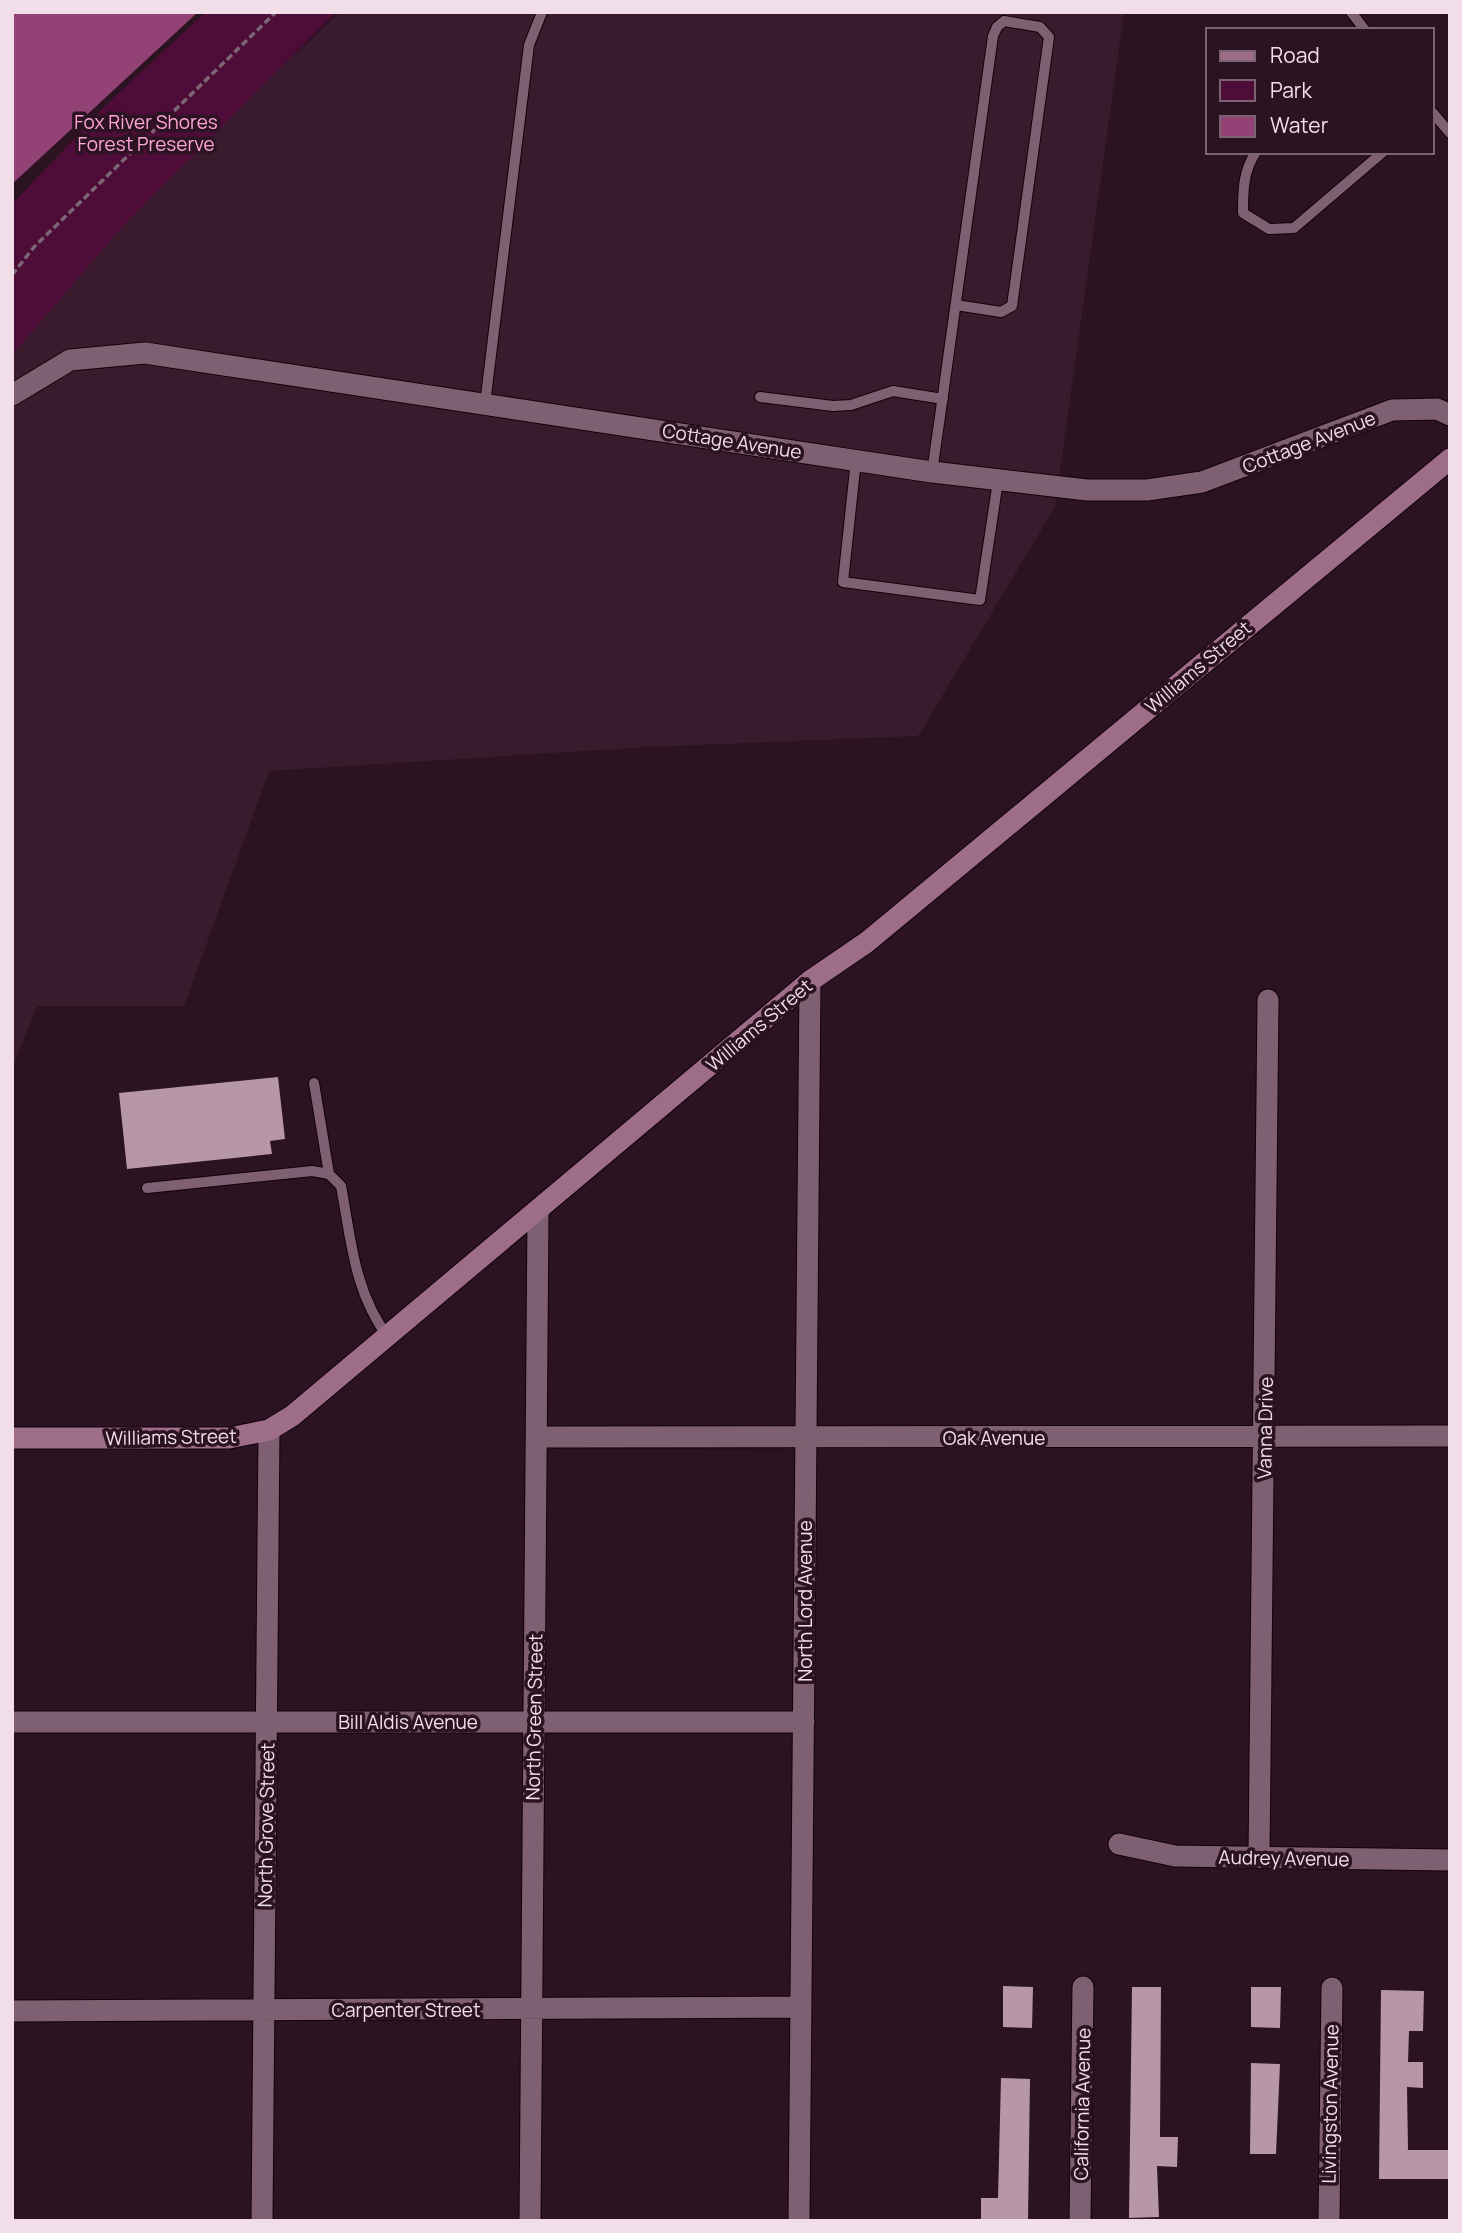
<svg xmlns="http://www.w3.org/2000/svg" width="1462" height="2233" font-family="Manrope,sans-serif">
  <rect width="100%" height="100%" fill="#2c1322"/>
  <!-- built -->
  <path fill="#3a1b2e" d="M340,12H1124L1055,507L918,736L648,747L269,771L184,1006H37L12,1069V329L94,243Z"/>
  <!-- green -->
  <path fill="#4e0d39" d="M206,12H336L123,226L12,355V204L113,98Z"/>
  <!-- water -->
  <path fill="#934275" d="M12,12H198L12,184Z"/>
  <!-- building -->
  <path fill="#b796a8" d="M278,1077L285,1139L270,1141L272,1154L127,1169L119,1093Z
    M1003,1986L1033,1987L1032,2028L1003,2027Z
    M1132,1987H1161L1160,2137H1178L1177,2167L1157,2166L1159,2217L1129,2218Z
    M1251,1987H1281L1280,2028L1251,2027Z
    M1381,1990L1424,1991L1423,2031H1409L1408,2062H1423V2088L1407,2087L1408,2150H1450V2179H1379Z
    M1251,2063L1280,2064L1276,2154H1250Z
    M1001,2078L1030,2079L1028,2221H981V2198H998Z"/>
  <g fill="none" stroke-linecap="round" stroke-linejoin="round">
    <defs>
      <path id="lane" d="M1351,12L1365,30
        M1432,112L1450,133
        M1256,152C1243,171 1243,191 1243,213L1269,229L1294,228L1383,152
        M760,397L833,406L851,405L893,391L943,399
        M485,404L529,45L542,12
        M856,460L843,582L980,600L998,481
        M932,472C953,327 973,182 993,36L997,27L1004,21L1040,27L1049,37L1012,306L1001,312L956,305
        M314,1083L329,1174
        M147,1188L312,1171L329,1174L341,1186C351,1239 354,1292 388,1337"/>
      <path id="street" d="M12,395L70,360L145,353L932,472L1087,490H1147L1202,482L1392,410L1437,409L1450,415
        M538,1437L1450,1436
        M12,1722H804
        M1119,1844L1175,1856L1450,1860
        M1259,1857L1268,1000
        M12,2011L801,2007
        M262,2221L269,1430
        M530,2221L538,1213
        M799,2221L810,981
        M1080,2221L1083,1987
        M1329,2221L1332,1988"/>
      <path id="secondary" d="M12,1438H229L269,1430L292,1416L810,981L867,942L1450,459"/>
    </defs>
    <!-- lane casing -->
    <use href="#lane" stroke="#13010b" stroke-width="12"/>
    <!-- street casing -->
    <use href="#street" stroke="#13010b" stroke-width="23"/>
    <!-- secondary casing -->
    <use href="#secondary" stroke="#13010b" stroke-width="23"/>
    <!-- path -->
    <path stroke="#7c6673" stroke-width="3.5" stroke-dasharray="7 3.5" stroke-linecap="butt" d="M12,275L34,247L276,12"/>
    <!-- lane -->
    <use href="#lane" stroke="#7f6072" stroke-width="10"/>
    <!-- street -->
    <use href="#street" stroke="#7f6072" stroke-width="21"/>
    <!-- secondary -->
    <use href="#secondary" stroke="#9e6d8a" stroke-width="21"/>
  </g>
  <g text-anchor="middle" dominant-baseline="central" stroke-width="7" stroke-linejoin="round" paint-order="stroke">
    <!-- park labels -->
    <g font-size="19" fill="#ffa5d9" stroke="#2c1322">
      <text x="146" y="122">Fox River Shores<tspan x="146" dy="22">Forest Preserve</tspan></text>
    </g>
    <!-- street labels -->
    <g font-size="19" fill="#f1dee8" stroke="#2c1322">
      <text transform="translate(732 441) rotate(9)">Cottage Avenue</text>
      <text transform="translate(1309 442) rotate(-21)">Cottage Avenue</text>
      <text transform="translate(1198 667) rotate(-40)">Williams Street</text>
      <text transform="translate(759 1025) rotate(-40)">Williams Street</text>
      <text transform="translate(1265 1428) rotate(-89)">Vanna Drive</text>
      <text transform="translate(171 1437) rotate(-1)">Williams Street</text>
      <text x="994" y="1438">Oak Avenue</text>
      <text transform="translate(805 1601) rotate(-90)">North Lord Avenue</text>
      <text transform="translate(534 1717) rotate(-89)">North Green Street</text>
      <text x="408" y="1722">Bill Aldis Avenue</text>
      <text transform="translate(266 1825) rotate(-89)">North Grove Street</text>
      <text transform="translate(1284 1858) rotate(1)">Audrey Avenue</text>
      <text x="406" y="2010">Carpenter Street</text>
      <text transform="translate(1082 2104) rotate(-89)">California Avenue</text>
      <text transform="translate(1330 2104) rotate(-89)">Livingston Avenue</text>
    </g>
  </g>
  <!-- border -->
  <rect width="1462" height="2233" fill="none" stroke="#f1dee8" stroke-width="28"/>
  <!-- legend -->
  <rect x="1206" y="28" width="228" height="126" fill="#2c1322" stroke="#7b6471" stroke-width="2"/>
  <rect x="1220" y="51" width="35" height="10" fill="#9e6d8a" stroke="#7b6471" stroke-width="2"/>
  <text x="1270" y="63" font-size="21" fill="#f1dee8">Road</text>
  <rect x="1220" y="80" width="35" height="21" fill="#4e0d39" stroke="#7b6471" stroke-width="2"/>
  <text x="1270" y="98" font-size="21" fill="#f1dee8">Park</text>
  <rect x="1220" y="116" width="35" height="21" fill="#934275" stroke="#7b6471" stroke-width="2"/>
  <text x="1270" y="133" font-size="21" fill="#f1dee8">Water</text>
</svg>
